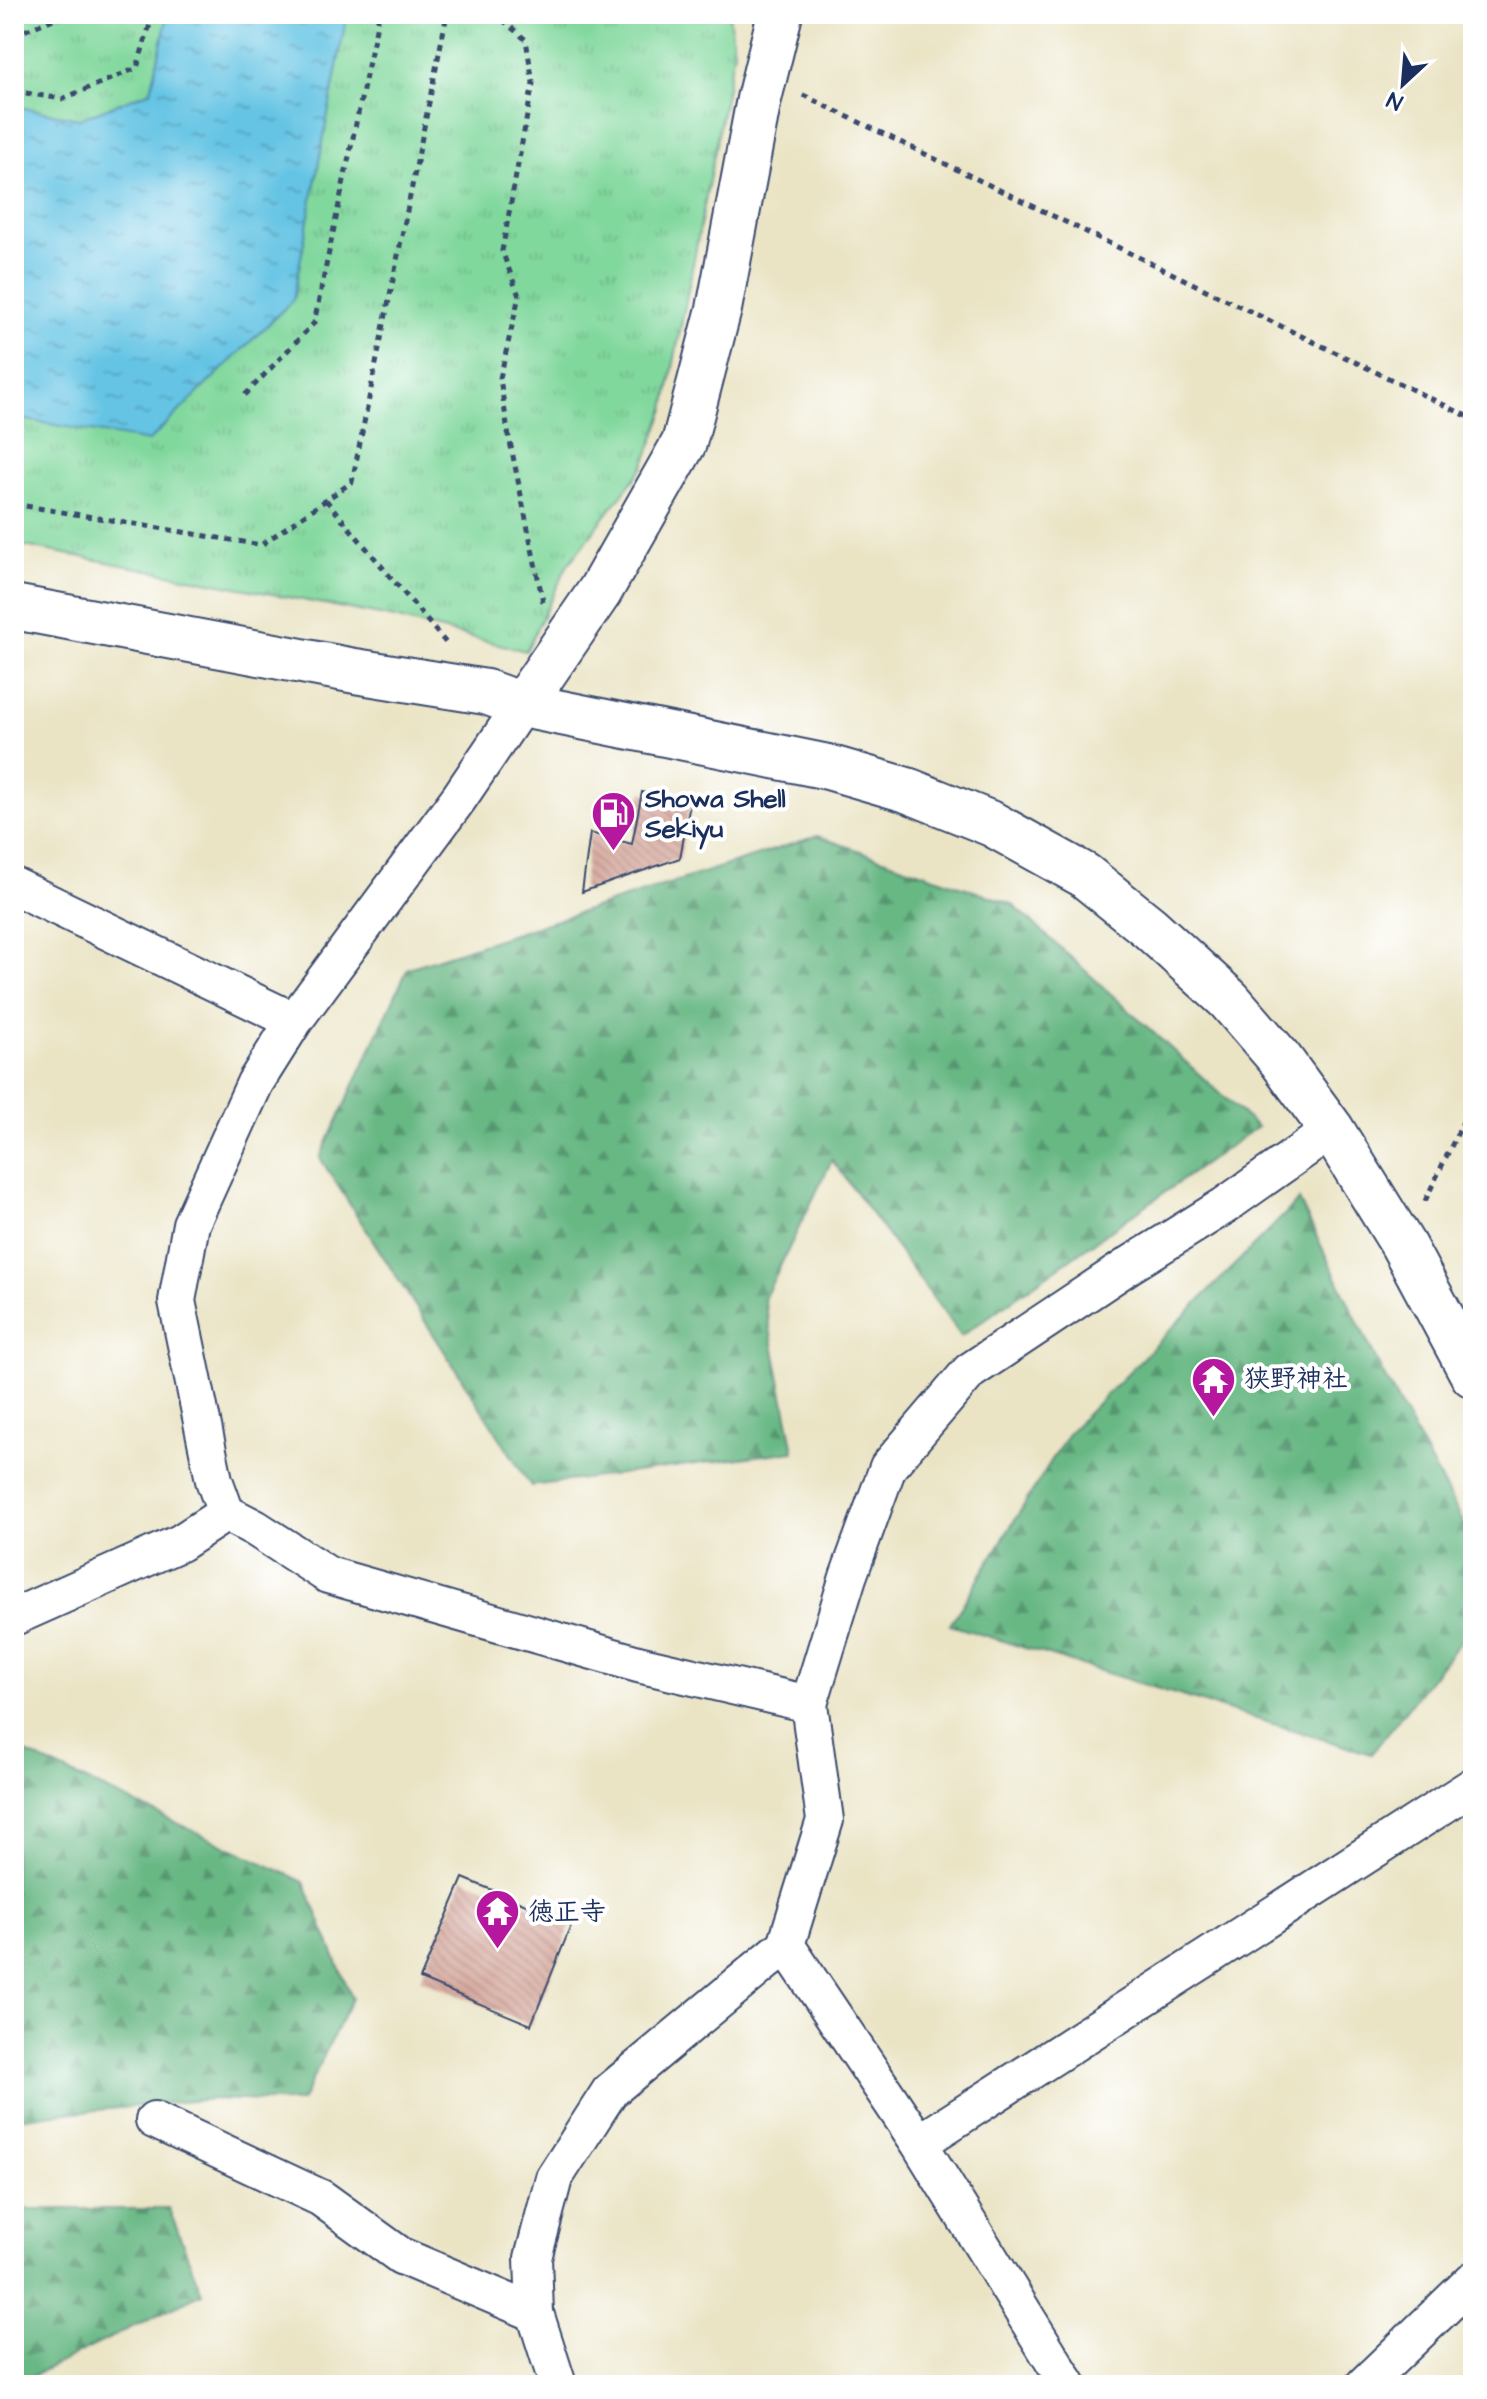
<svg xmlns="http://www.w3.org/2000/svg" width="1487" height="2399" font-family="'Architects Daughter','Klee One',sans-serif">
  <defs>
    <pattern id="grass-tufts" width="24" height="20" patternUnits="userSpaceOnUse" patternTransform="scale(2)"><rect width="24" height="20" fill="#81d89d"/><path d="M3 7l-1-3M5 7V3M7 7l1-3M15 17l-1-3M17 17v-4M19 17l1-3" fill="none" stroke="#6fba8a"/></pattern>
    <pattern id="forest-firs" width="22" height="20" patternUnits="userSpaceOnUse" patternTransform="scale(2)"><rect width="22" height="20" fill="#68b884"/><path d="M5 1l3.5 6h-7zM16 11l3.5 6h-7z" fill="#55966f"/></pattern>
    <pattern id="water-ripples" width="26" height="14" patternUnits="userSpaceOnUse" patternTransform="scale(2)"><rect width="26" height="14" fill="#65c4e4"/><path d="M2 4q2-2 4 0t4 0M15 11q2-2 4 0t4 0" fill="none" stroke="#52a0bc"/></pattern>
    <pattern id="building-back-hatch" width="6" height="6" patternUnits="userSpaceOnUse" patternTransform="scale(2)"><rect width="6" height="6" fill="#d19e91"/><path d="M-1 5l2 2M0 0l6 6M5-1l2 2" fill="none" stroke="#a9817a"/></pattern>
  </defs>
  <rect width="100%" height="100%" fill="#fff"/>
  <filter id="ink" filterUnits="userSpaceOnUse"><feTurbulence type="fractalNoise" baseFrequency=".0125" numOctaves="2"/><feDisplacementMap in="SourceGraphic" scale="16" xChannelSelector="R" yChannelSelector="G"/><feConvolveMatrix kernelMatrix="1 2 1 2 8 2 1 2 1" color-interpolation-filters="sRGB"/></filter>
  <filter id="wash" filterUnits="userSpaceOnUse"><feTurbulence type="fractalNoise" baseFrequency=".006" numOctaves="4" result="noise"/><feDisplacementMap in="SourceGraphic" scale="32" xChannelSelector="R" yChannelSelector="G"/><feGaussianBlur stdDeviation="1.8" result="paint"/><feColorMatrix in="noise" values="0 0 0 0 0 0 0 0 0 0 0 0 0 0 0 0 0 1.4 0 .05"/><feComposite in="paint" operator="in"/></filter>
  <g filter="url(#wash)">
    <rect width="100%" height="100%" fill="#eae4c5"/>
    <!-- grass -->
    <path fill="url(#grass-tufts)" stroke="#4e847e" stroke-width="2" d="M14,14H729L734,51L665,409L643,467L567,566L526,651L390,617L14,544Z"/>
    <!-- forest -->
    <path fill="url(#forest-firs)" stroke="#427471" stroke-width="2" d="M817,836L1012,904L1257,1127L961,1336L832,1160L764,1299L794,1451L531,1486L320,1158L408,968Z
      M1299,1200L1382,1372L1473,1540V1625L1371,1754L950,1625L1069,1432Z
      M22,1751L304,1882L352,1998L301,2102L213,2099L14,2118V1755Z
      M14,2209H169L202,2293L14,2385Z"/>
    <!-- water -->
    <path fill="url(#water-ripples)" stroke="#407aa1" stroke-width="2" d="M168,14H347L293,300L149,441L14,418V106L79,119L151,91Z"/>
    <g id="blocks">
      <!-- building -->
      <path fill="url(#building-back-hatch)" d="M642,792L690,804L680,858L582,892L590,833L632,844Z
        M463,1878L572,1923L531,2025L420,1979Z"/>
    </g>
  </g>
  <g filter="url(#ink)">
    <use href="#blocks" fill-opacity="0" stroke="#3a4a6d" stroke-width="2"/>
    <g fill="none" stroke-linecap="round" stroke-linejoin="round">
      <defs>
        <path id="street" d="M522,705L459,798L294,1021L255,1083L191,1224L177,1301L214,1480L226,1513L255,1528L328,1575L638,1664L809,1704
          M14,886L294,1021
          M14,1617L180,1543L226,1513
          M786,1945L919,2143L1068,2385
          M154,2120L321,2198L401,2256L535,2313
          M919,2143L1473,1786
          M558,2385L535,2313L533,2258L554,2178L610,2091L786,1945L825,1820L809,1704L848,1577L888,1467L970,1371L1128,1266L1224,1206L1332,1130
          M1364,2385L1473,2280"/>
        <path id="secondary" d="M14,607L355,671L486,692L522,705L828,767L907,790L992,824L1084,875L1150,928L1229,1000L1280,1059L1332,1130L1403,1245L1473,1375
          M522,705L600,591L684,443L719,309L759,99L780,14"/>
      </defs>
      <!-- street casing -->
      <use href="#street" stroke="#3a4a6d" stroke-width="40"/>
      <!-- secondary casing -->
      <use href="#secondary" stroke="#3a4a6d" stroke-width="48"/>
      <!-- path -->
      <path stroke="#3a4a6d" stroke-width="5" stroke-dasharray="6 6" stroke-linecap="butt" d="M492,14L498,16L526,40L533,83L502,251L519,296L500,378L508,432L543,602
        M14,35L66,14
        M14,91L62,99L137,68L153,14
        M803,95L1473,419
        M245,395L314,323L379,14
        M326,500L446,643
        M14,504L261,545L352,482L447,14
        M1425,1201L1473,1101"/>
      <!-- street -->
      <use href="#street" stroke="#fff" stroke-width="36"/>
      <!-- secondary -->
      <use href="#secondary" stroke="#fff" stroke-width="44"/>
    </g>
  </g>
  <!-- icons -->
  <defs>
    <symbol id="fuel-pin" viewBox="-11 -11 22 30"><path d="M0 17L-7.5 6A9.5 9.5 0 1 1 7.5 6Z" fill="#b5179e" stroke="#fff"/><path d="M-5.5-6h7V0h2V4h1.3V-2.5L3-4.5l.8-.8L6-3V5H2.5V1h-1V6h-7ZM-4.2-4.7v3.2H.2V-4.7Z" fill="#fff"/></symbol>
    <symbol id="temple-pin" viewBox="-11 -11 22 30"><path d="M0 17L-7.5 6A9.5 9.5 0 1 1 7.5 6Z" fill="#b5179e" stroke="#fff"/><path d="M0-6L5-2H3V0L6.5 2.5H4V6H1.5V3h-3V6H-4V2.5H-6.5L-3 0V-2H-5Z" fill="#fff"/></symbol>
  </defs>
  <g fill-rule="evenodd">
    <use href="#fuel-pin" x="588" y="788" width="51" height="69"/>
    <use href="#temple-pin" x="1188" y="1354" width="51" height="69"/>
    <use href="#temple-pin" x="472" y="1886" width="51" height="69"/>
  </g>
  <g text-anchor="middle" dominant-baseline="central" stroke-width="8" stroke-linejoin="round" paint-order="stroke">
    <!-- poi labels -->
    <g font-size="26" font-weight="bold" fill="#1b2f5e" stroke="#fff" text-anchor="start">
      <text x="645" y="799">Showa Shell<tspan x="645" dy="30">Sekiyu</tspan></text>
      <text x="1244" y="1379">狭野神社</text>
      <text x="528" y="1912">徳正寺</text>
    </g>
  </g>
  <!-- margin -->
  <rect width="1487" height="2399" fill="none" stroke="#fff" stroke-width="48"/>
  <!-- north arrow -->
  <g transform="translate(1403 84) rotate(206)" stroke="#ffffff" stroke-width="6" paint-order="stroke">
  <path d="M0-6L14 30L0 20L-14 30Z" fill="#1b2f5e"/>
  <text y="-12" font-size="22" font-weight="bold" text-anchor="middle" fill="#1b2f5e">N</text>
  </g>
</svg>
